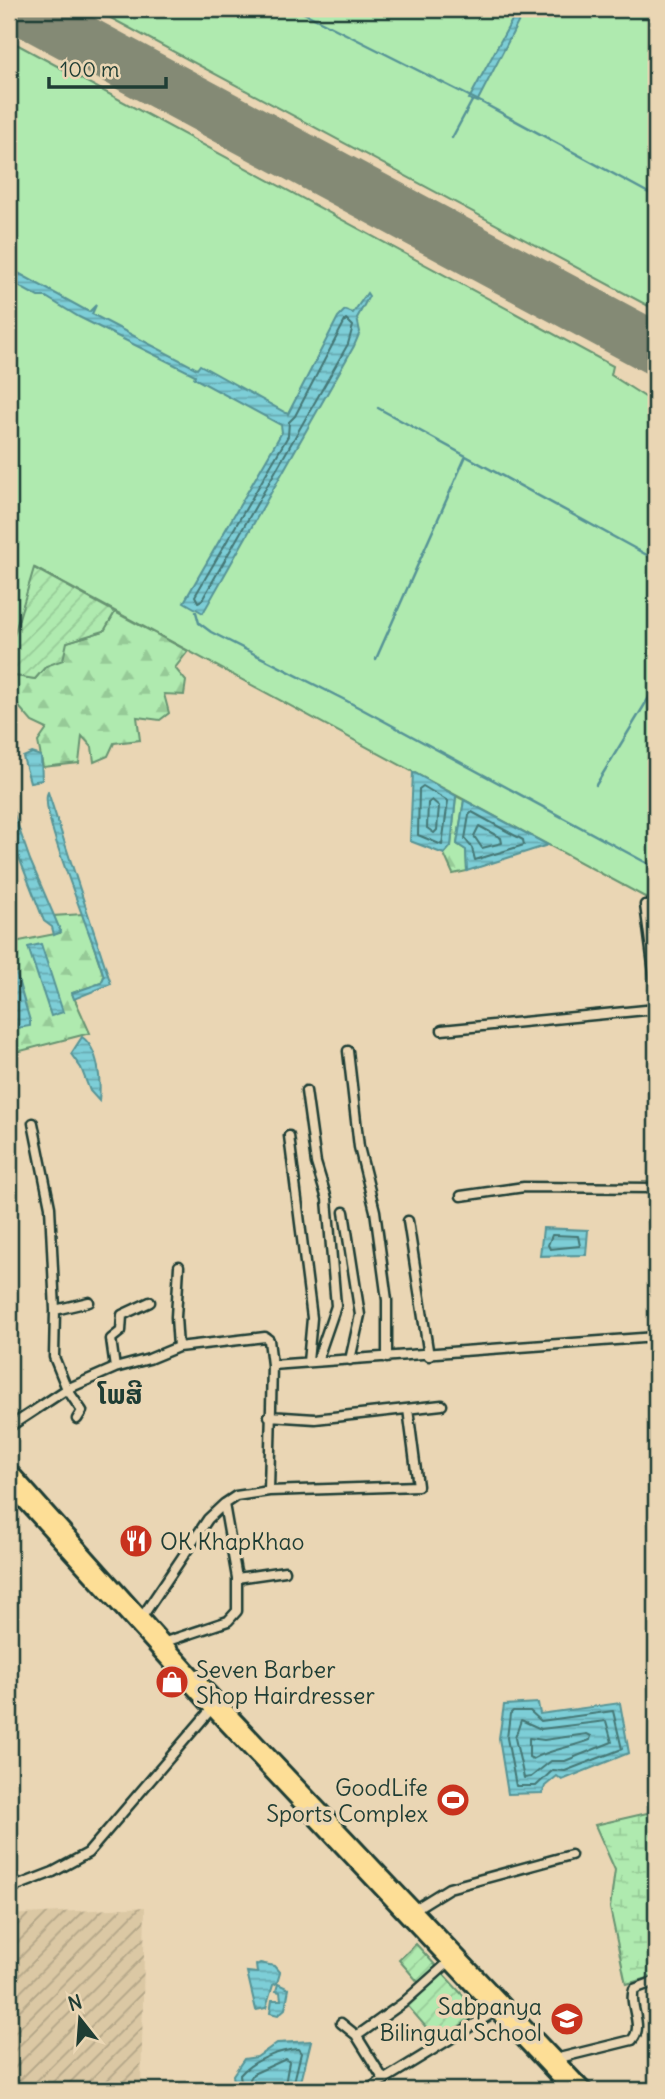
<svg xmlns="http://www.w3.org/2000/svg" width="665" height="2099" font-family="Delius,'Noto Sans Lao',sans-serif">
  <defs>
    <pattern id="industrial-furrows" width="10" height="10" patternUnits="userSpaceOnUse" patternTransform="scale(1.75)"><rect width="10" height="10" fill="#dbc8a4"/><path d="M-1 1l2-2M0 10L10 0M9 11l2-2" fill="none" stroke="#b1a486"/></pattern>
    <pattern id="forest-firs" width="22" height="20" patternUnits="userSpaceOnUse" patternTransform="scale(1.75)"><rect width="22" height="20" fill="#afeaaf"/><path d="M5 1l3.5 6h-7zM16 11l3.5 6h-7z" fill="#96ca97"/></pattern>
    <pattern id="wetland-marsh" width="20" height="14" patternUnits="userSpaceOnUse" patternTransform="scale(1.75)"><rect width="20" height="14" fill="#afeaaf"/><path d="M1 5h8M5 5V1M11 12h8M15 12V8" fill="none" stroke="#96ca97"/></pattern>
    <pattern id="garden-furrows" width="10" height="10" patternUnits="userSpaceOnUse" patternTransform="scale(1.75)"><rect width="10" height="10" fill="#afeaaf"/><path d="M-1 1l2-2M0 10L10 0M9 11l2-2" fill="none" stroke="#96ca97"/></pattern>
    <pattern id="water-rules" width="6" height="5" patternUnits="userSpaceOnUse" patternTransform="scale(1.75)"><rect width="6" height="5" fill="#7dced7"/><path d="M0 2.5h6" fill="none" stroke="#66a8af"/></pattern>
  </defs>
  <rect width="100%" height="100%" fill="#ead6b4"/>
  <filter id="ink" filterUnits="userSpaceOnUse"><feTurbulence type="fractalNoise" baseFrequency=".0143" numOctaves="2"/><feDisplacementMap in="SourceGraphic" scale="14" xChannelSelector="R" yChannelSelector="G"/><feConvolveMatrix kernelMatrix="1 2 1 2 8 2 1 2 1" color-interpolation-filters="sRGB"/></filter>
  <g filter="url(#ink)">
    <!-- industrial -->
    <path fill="url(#industrial-furrows)" d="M145,1907L141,2090H9V1915Z"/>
    <!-- grass -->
    <path fill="#afeaaf" stroke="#679472" stroke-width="2" d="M94,9H642L656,16V310Z
      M9,40L613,366L611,375L656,404V903L35,568L14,636L9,635Z"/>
    <!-- forest -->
    <path fill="url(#forest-firs)" stroke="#679472" stroke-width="2" d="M115,612L188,651L175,668L186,681L184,695L164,694L169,713L160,720L137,717L140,740L114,743L108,756L94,762L92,747L82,736L79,763L43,767L38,742L47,729L32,722L9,695L15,676L35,679L67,642L104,631Z
      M456,796L464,800L457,844L466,850L467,871L453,874L444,854L451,846Z
      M83,914L104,977L101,983L72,993L90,1033L9,1054V943L60,933L53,916Z"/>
    <!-- wetland -->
    <path fill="url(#wetland-marsh)" stroke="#679472" stroke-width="2" d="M656,1811V1976L626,1984L610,1908L615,1870L595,1825Z"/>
    <!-- garden -->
    <path fill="url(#garden-furrows)" stroke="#679472" stroke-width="2" d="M34,568L115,612L104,631L67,642L63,660L46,666L35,679L15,676V655H9V635H14Z
      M416,1944L479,2013L438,2041L406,2004L425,1990L399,1960Z"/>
    <!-- water -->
    <path fill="url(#water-rules)" stroke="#579496" stroke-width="2" d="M518,9H525L477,102L469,99Z
      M9,268L89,312L96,305L92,314L197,369L200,365L288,414L338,317L345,310L353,313L367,293L369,296L357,318L360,332L354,346L203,613L184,602L282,432L281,425L194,378L195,375L79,317L46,297H38L9,281Z
      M32,753L41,756L42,780L30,782L23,757Z
      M413,772L456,796L451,846L444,854L410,841Z
      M48,792L111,984L74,999L72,993L101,983L104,977C96,944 37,810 48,792Z
      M9,800L30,860L61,932L54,935L52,927L44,921L9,832Z
      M464,800L548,845L467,871L466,850L457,844Z
      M41,944L63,1012L51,1016L28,947Z
      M9,949L30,1021V1026L17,1028L9,994Z
      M82,1037C99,1049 101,1081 99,1101L90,1091L81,1068L71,1054Z
      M543,1228L588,1230L586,1255L540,1256Z
      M538,1703L540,1714L620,1703L629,1753L562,1780L557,1776L545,1786L543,1793L508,1794L499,1738L504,1705Z
      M260,1963L274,1966L280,1973L277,1983L273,1985L266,2008L256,2010L247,1972L257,1973L256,1965Z
      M278,1984L289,1989L285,2009L278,2015L270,2013L272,2000H281L280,1992L276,1991Z
      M311,2041L299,2090H235L233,2075L244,2059L257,2057L277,2043Z"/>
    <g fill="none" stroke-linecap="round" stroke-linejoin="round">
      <!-- shore -->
      <path stroke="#457775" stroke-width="2" d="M346,319L353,326L348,344L202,600L198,602L195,596L288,436L289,422L295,416Z
        M423,786L448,801L442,845L418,835L419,789Z
        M432,800L439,806L437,830L434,833L427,828L428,803Z
        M472,812L523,840L524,845L475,860L472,848L465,839L469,815Z
        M479,826L501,838L502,843L482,848L474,836Z
        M552,1235L578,1236L580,1246L550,1249L548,1245Z
        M513,1711H530L541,1721L613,1711L622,1749L565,1771L553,1770L536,1786H516L507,1738L510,1714Z
        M521,1720L541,1729L606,1721L612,1742L565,1761H551L531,1777L524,1778L515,1738Z
        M587,1734L591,1736L590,1740C570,1748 551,1749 533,1759L529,1757V1738L544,1740Z
        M242,2090L240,2075C252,2061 279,2050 298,2049L301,2053L292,2090
        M251,2090L250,2079L253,2074L286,2059L289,2062L284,2090"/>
      <!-- stream -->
      <path stroke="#579496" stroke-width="2.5" d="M296,9L483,103L656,197
        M452,138L472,101
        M378,408L656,560
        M196,612L199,623L211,632L345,700L656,868
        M376,659L465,458
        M596,785L656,686"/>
      <!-- runway -->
      <path stroke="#848a74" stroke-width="52" d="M23,9L656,349"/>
      <defs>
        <path id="minor" d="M645,905L656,988
          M442,1030L656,1009
          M348,1051L359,1147L375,1211L387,1300V1358
          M306,1091L316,1163L327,1199L336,1306L317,1361
          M33,1123L50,1207L55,1310L54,1357L67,1389L82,1411L77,1419
          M289,1136L312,1318L308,1362
          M461,1196L524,1187L656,1188
          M344,1212L360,1315L350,1360
          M408,1221L429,1356
          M55,1310L89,1302
          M178,1347L176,1317L179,1266
          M272,1365L656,1337
          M115,1368L111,1339L121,1331L122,1315L150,1302
          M269,1416L315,1419L442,1405
          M9,1427L67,1389L115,1368L149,1359L178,1347L265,1337L269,1340L272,1365L269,1491L236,1496L224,1504L237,1578V1611L228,1621L165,1642
          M269,1491L418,1486L408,1409
          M237,1578L285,1571
          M142,1617L208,1519L224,1504
          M9,1889L53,1872L88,1853L214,1706
          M415,1909L449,1888L571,1855
          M341,2023L356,2035L361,2033L403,2003L450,1961
          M356,2035L384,2080
          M555,2059L632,2040C645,2026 628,2006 634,1989L656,1981
          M367,2090L496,2011
          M650,2090L656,2086"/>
        <path id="highway" d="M9,1469L193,1675L585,2090
          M9,1485L211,1708L570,2090"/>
      </defs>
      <!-- minor casing -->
      <use href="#minor" stroke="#1f3d34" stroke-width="13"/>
      <!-- highway casing -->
      <use href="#highway" stroke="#1f3d34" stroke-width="18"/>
      <!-- minor -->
      <use href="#minor" stroke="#ead6b4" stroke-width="8"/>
      <!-- highway -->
      <use href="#highway" stroke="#fdde96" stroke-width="12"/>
    </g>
  </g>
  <!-- icons -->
  <defs>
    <symbol id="restaurant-disc" viewBox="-11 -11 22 22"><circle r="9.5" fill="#c8321e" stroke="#ead6b4"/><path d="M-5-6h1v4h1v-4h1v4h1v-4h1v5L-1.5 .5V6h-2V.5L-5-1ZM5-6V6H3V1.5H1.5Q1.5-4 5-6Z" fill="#fff"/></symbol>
    <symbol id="shop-disc" viewBox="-11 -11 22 22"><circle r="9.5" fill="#c8321e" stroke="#ead6b4"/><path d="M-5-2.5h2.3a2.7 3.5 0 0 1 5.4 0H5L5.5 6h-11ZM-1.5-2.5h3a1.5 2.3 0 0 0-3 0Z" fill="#fff"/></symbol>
    <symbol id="stadium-disc" viewBox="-11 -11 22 22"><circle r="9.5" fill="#c8321e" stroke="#ead6b4"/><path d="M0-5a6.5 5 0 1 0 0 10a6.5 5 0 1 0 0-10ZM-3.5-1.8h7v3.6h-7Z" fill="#fff"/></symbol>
    <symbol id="school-disc" viewBox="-11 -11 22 22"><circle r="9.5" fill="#c8321e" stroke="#ead6b4"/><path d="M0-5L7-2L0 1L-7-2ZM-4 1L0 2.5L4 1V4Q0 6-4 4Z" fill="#fff"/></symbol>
  </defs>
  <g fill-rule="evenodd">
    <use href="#restaurant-disc" x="117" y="1522" width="38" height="38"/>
    <use href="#shop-disc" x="153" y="1663" width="38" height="38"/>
    <use href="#stadium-disc" x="434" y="1781" width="38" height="38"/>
    <use href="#school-disc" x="548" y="2000" width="38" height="38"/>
  </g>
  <g text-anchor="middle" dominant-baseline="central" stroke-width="7" stroke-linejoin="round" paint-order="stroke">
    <!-- poi labels -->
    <g font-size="23" fill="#1f3d34" stroke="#ead6b4" text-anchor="start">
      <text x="160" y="1541">OK KhapKhao</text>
      <text x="196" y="1669">Seven Barber<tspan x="196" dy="26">Shop Hairdresser</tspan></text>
      <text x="428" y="1787" text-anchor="end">GoodLife<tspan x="428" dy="26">Sports Complex</tspan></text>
      <text x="542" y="2006" text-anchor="end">Sabpanya<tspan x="542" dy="26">Bilingual School</tspan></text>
    </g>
    <!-- quarter labels -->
    <g font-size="26" font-weight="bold" fill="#1f3d34" stroke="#ead6b4">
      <text x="120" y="1394">ໂພສີ</text>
    </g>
  </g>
  <!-- margin -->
  <rect width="665" height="2099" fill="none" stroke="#ead6b4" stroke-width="35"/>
  <rect x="18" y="18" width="630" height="2064" fill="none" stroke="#1f3d34" stroke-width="2.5" filter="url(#ink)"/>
  <!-- north arrow -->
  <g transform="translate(80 2019) rotate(343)" stroke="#ead6b4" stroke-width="5" paint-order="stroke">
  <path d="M0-5L12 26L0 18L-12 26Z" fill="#1f3d34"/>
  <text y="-10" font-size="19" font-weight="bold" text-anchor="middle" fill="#1f3d34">N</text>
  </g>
  <!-- scale -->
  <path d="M49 77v10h117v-10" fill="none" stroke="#1f3d34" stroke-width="3.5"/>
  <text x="60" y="77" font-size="21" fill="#1f3d34" stroke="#ead6b4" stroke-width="5" paint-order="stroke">100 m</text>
</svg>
